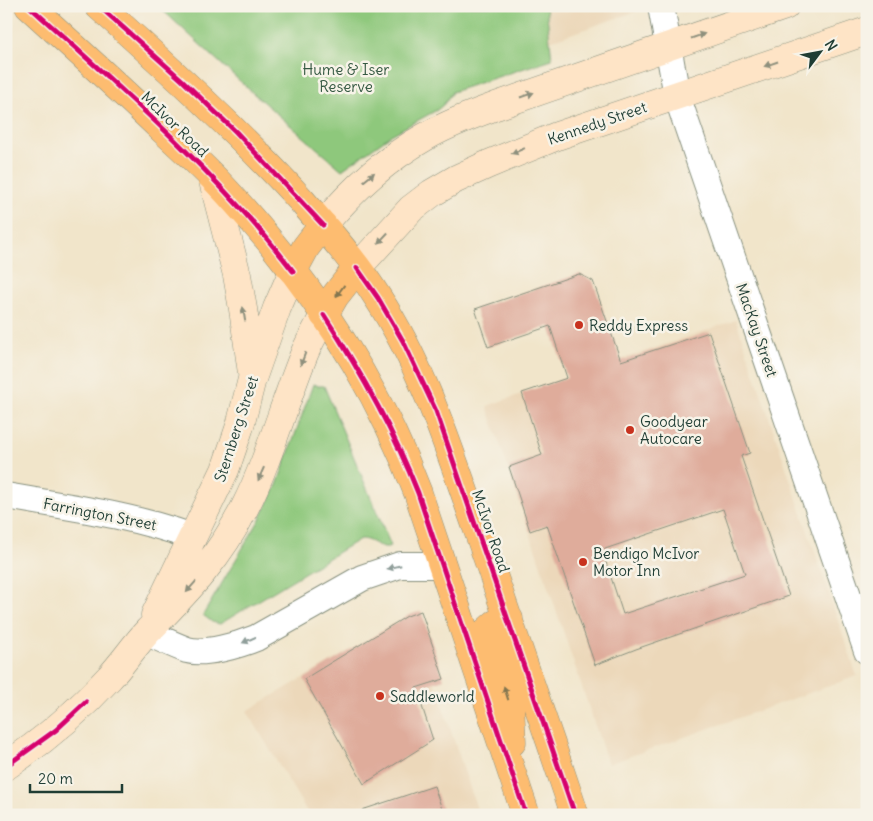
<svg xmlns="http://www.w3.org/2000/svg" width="873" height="821" font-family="Delius,sans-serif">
  <rect width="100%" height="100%" fill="#f7f3e8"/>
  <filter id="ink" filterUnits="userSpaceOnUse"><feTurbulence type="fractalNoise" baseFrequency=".02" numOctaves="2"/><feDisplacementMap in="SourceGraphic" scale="10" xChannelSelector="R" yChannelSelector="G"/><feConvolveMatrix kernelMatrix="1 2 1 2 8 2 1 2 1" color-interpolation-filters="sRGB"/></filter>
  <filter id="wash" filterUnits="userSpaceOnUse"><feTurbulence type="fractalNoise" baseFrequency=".0096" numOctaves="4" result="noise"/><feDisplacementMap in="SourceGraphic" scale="20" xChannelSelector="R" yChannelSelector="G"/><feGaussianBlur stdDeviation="1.12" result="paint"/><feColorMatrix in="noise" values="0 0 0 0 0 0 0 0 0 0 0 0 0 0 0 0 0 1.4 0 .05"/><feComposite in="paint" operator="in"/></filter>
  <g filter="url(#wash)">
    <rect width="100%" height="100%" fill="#f1e5ca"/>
    <!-- built -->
    <path fill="#ecd8ba" d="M546,6H652L550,41Z
      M736,320L857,676L608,764L487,406Z
      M412,614L479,815H309L247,711Z"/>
    <!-- green -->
    <path fill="#8ec87c" stroke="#568258" d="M158,6H546L552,59L452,92L444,104L437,110L391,135L342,170L254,94Z
      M313,384L318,386H324L391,546C380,551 371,538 360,539L220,624L212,622L203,615L260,519L277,485Z"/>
    <g id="blocks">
      <!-- building -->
      <path fill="#dfac9b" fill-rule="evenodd" d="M579,274L593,281L621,361L709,332L750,453L741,456L789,596L636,649L595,665L547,525L530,531L509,467L542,455L522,393L567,378L550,326L488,347L475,309ZM723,509L745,574L623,614L602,550Z
        M421,611L444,679L416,688L433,740L364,784L304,679L407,616Z
        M434,786L444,815H363L362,810Z"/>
    </g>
  </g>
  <g filter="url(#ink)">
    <use href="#blocks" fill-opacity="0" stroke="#88917f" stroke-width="1"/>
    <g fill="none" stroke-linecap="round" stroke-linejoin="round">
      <defs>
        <path id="street" d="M661,6L677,96L867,651
          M6,496C69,507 132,515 192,537
          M147,633C160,638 173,645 187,650C205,655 239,645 256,638L362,578L400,565H442"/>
        <path id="secondary" d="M212,177L237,275L243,309L252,373
          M323,225C352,190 386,159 425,137C447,124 472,115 496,106L785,6
          M357,268L411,209L432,193L456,179L489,164L557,136L867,31
          M155,615L225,470L240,426L252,379L277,308L293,271
          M6,766C45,740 77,713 109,678C123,663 134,646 148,631C187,591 219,559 245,507C270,457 284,403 305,352C311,339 318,327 324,315"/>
        <path id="primary" d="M29,6C73,46 117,86 160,127C183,148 207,170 228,193C308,280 376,382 418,493L526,815
          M99,6C169,69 238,131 301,200C328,231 356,263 378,298C424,369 449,449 477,528C510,623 543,719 575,815
          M293,271L306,247L323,225
          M324,315L335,296L357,268
          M509,619L495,624L486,632L510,706L512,742"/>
      </defs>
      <!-- street casing -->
      <use href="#street" stroke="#88917f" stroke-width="28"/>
      <!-- secondary casing -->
      <use href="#secondary" stroke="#88917f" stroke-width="29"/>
      <!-- primary casing -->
      <use href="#primary" stroke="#88917f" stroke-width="29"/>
      <!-- street -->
      <use href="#street" stroke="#fff" stroke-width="26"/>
      <!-- secondary -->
      <use href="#secondary" stroke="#fee4c6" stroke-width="28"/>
      <!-- primary -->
      <use href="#primary" stroke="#fdbc70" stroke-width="28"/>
      <defs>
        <path id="cycleway" d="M29,6C122,90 217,172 293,271
          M99,6L182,80L236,132L323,225
          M357,268L378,298L403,341L436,411L575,815
          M324,315C361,372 393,429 418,493L526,815
          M6,766L56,730L86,702"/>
      </defs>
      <!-- cycleway casing -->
      <use href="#cycleway" stroke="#f7f3e8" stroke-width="8"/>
      <!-- cycleway -->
      <use href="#cycleway" stroke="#d6006c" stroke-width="5"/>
    </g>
    <!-- one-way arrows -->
    <defs><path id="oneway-solid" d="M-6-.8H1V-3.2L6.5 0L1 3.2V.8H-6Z" transform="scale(1.25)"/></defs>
    <g fill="#8e907d">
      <use href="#oneway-solid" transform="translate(698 36) rotate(-19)"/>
      <use href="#oneway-solid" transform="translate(771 64) rotate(161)"/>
      <use href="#oneway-solid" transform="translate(527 95) rotate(-19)"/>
      <use href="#oneway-solid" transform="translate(518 151) rotate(158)"/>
      <use href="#oneway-solid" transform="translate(369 177) rotate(-40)"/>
      <use href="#oneway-solid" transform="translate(383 238) rotate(133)"/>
      <use href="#oneway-solid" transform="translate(244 314) rotate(-99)"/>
      <use href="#oneway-solid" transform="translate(303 359) rotate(111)"/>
      <use href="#oneway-solid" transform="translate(261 474) rotate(114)"/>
      <use href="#oneway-solid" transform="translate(191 587) rotate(131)"/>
    </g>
    <g fill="#83764f">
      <use href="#oneway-solid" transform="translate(340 291) rotate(126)"/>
      <use href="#oneway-solid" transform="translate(506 693) rotate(-108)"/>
    </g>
    <g fill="#8f9e9a">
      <use href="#oneway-solid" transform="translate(394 567) rotate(166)"/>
      <use href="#oneway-solid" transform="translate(249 640) rotate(156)"/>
    </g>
  </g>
  <!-- markers -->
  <g fill="#c8321e" stroke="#f7f3e8" stroke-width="2">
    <circle cx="579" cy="325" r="5"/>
    <circle cx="630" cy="430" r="5"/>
    <circle cx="583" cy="562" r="5"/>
    <circle cx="380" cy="696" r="5"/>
  </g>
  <g text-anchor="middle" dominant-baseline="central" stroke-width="5" stroke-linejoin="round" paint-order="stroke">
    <!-- park labels -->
    <g font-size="15" fill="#355942" stroke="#f7f3e8">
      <text x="346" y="69">Hume &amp; Iser<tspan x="346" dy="17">Reserve</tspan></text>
    </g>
    <!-- street labels -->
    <g font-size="15" fill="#1f3d34" stroke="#f7f3e8">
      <text transform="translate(597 123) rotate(-19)">Kennedy Street</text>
      <text transform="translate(175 124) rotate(44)">McIvor Road</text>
      <text transform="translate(757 330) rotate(71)">MacKay Street</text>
      <text transform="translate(236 429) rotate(-72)">Sternberg Street</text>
      <text transform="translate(100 514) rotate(11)">Farrington Street</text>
      <text transform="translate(491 531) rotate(71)">McIvor Road</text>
    </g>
    <!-- poi labels -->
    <g font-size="15" fill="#1f3d34" stroke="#f7f3e8" text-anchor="start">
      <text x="589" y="325">Reddy Express</text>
      <text x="640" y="421">Goodyear<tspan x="640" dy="17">Autocare</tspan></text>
      <text x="593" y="553">Bendigo McIvor<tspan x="593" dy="17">Motor Inn</tspan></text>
      <text x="390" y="696">Saddleworld</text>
    </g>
  </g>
  <!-- margin -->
  <rect width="873" height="821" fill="none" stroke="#f7f3e8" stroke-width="25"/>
  <!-- north arrow -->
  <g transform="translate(820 52) rotate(58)" stroke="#f7f3e8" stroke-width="4" paint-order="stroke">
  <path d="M0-4L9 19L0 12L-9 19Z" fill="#1f3d34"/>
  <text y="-8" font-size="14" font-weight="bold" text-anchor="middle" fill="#1f3d34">N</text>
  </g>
  <!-- scale -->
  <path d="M30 784v8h92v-8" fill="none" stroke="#1f3d34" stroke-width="2.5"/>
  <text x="38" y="784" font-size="15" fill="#1f3d34" stroke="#f7f3e8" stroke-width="4" paint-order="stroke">20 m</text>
</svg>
